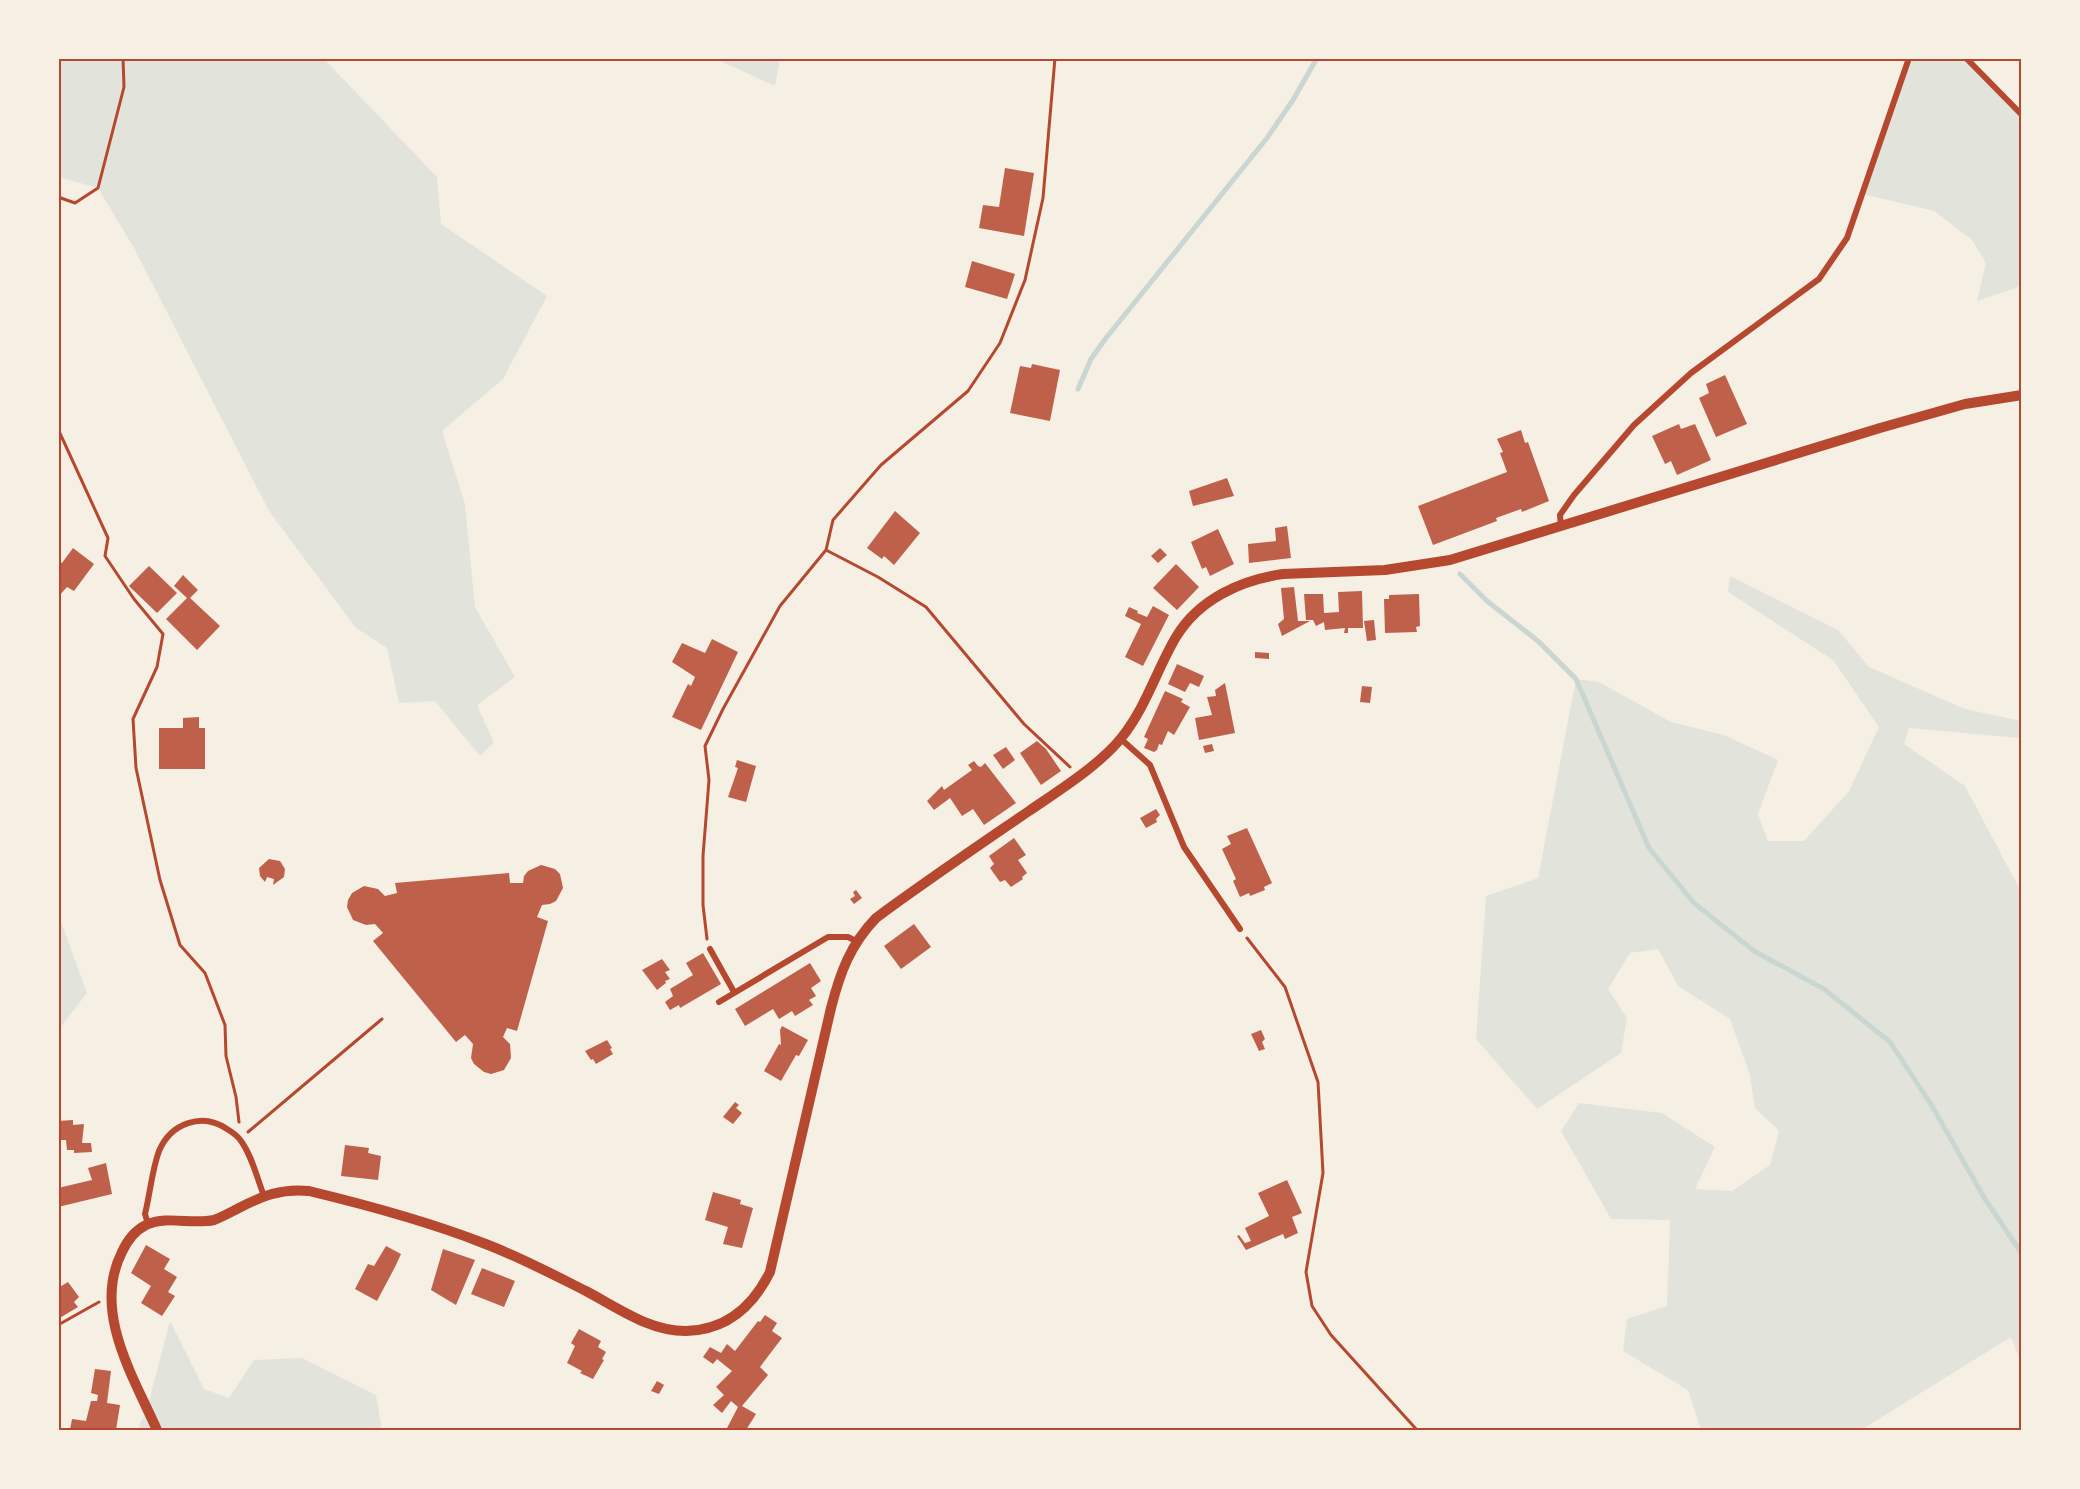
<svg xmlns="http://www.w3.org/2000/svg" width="2080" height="1489" font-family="Montserrat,sans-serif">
  <rect width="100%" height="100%" fill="#f6efe4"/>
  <!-- green -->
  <path fill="#e2e4dc" d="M58,59H324L437,177L441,224L547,296L503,379L442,431L465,504L475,607L515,677L477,705L494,743L480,756L435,701L399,703L387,648L356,628L269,511L134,248L98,188L59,177Z
    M716,59H780L775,86Z
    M1909,59H1966L2021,115V286L1977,301L1986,263L1972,240L1934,211L1863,194Z
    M1730,576L1838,630L1869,667L1965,709L2021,721L2019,738L1909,728L1904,744L1965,786L2017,884L2021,886V1362L2011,1337L1861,1430H1701L1688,1390L1623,1351L1627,1319L1667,1306L1670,1220L1611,1219L1561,1131L1579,1103L1662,1113L1715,1147L1695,1189L1732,1191L1770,1165L1779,1131L1755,1108L1750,1075L1730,1019L1678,986L1658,949L1630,953L1608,989L1627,1018L1621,1053L1537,1109L1476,1039L1486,896L1538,878L1576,679L1599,682L1671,722L1724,735L1778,760L1758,814L1768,841H1804L1849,791L1879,727L1833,660L1728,592Z
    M59,916L87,993L59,1029H58Z
    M170,1321L204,1389L229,1398L254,1360L302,1358L376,1395L382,1430H132L138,1429L147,1409Z"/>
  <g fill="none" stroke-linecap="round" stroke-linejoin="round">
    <!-- stream -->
    <path stroke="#c9d6d2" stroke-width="5" d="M1078,389L1091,359L1106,338L1267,138L1293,100L1317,58
      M1460,574L1487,601L1538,641L1576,679L1649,848L1694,903L1754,951L1824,989L1890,1042L1932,1106L1985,1199L2022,1254"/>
  </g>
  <!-- building -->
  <path fill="#bf614a" d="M1005,168L1034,173L1024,236L979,228L983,205L999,207Z
    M972,261L1015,274L1007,299L965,287Z
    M1032,364L1060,370L1050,421L1010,413L1020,366L1031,368Z
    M1725,375L1747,424L1716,437L1699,398L1709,393L1706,384Z
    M1679,424L1681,429L1695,424L1711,460L1677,475L1671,461L1665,464L1652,436Z
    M1521,430L1525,443L1528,442L1549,501L1522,512L1521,509L1496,518L1497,521L1433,545L1418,506L1507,472L1500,453L1503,452L1497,439Z
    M1227,478L1234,496L1193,506L1189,491Z
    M895,511L920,533L894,565L884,556L882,559L867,548Z
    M1287,526L1291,558L1249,563L1248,544L1276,541L1275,528Z
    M1218,529L1234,564L1210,576L1206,567L1202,569L1191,542Z
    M73,548L94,564L74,591L67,587L58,597V560L62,563Z
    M1160,548L1167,555L1158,563L1151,556Z
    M1176,564L1199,587L1177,610L1153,588Z
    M149,566L177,593L157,613L129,586Z
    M183,575L198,590L190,598L220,626L197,650L166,619L187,598L174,586Z
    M1294,587L1298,621H1310L1282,636L1278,624L1284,619L1281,588Z
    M1362,591L1363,628H1348V633H1344L1345,628L1325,630L1324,622L1316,626L1313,620H1306L1304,594H1323L1324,613L1339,612L1338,592Z
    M1419,594L1420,626L1416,627L1417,632L1385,633L1384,599H1389V595Z
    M1153,606L1169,615L1143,666L1125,657L1141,624L1125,616L1129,607L1138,611L1137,613L1147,617Z
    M1374,620L1376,640L1367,641L1364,621Z
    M712,639L738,652L701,730L672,717L688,684L691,686L695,677L672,662L682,643L705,653Z
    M1255,652L1269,653V659L1255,658Z
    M1177,664L1204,676L1199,687L1190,683L1185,692L1168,684Z
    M1225,683L1235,733L1199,740L1195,718L1212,715L1207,697L1216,696L1215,690Z
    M1362,686L1372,687L1370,703L1360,702Z
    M1165,691L1183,699L1181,702L1190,707L1174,735L1168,731L1162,745L1159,744L1157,750L1154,752L1144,748L1148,739L1144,737Z
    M199,717V728H205V769H159V728H183V718Z
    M1037,741L1046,749L1061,771L1041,785L1020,753Z
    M1212,744L1214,751L1205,753L1203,746Z
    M1006,747L1015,760L1003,769L993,755Z
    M737,760L756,766L746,802L728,797L738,768L735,767Z
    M974,761L978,766L981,767L985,763L1016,803L984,825L973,809L962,816L950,798L934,810L927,801L942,786L944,790L972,770L968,765Z
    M1156,809L1160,815L1156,819L1157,822L1146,828L1140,818Z
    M1247,828L1272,883L1264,887L1265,890L1250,896L1249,893L1240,897L1233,881L1236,879L1222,849L1231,844L1227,836Z
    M1014,838L1026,855L1018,860L1027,873L1022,877L1023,879L1011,887L1005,880L1000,882L990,868L994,864L989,856Z
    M269,859L280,861L285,869L284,877L273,885L274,879L267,877L265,882L260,876L259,868Z
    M541,865L555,869L560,874L563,888L556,901L550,904L542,905L537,917L548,921L517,1031L507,1028L503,1037L510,1044L511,1058L504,1070L491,1074L484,1072L474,1064L471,1058L473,1044L465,1035L456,1042L373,941L383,933L375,924L366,925L353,920L347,907L348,900L352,893L364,886L378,889L385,896L397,893L395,883L509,873L510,883H523L524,876L528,871Z
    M856,890L862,898L854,904L850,899L855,896L853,892Z
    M914,924L931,947L901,969L884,946Z
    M703,953L721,984L680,1008L679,1005L670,1010L665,1002L673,996L670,989L693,975L686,963Z
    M662,959L670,970L665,972L670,979L665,981L666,983L657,990L642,970Z
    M810,963L821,981L811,988L816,996L809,1000L813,1005L795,1016L792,1011L779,1019L773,1009L745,1026L735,1009Z
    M782,1026L808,1040L799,1056L796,1055L781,1081L764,1071L779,1044L781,1045L780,1030Z
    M1261,1030L1265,1039L1262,1042L1265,1049L1259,1051L1251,1034Z
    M607,1040L612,1048L610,1049L613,1054L596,1064L593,1059L591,1060L585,1051Z
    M735,1102L739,1105L736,1108L742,1113L733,1124L723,1117Z
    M73,1120V1125L84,1124L82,1143H91L92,1152L74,1153V1150H67L66,1140H58V1121Z
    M345,1145L369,1148L368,1153L381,1156L378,1180L341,1176Z
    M106,1163L112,1194L58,1207V1188L92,1180L88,1168Z
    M1287,1180L1302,1213L1292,1217L1298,1233L1285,1239L1283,1234L1246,1250L1237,1236L1239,1235L1245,1243L1251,1241L1245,1228L1269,1216L1258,1193Z
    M713,1192L741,1200L740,1204L753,1208L742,1248L723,1244L728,1227L705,1220Z
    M146,1245L170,1259L164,1269L177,1277L168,1292L175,1296L162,1316L141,1303L151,1286L131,1273Z
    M386,1246L401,1254L395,1267L377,1301L355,1289L368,1264L374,1266Z
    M443,1249L475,1260L456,1305L431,1290Z
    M482,1268L515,1281L504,1307L471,1294Z
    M68,1282L79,1297L74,1302L78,1307L58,1319V1288Z
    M765,1315L777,1323L772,1331L782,1338L760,1367L768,1375L742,1406L756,1414L746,1430H726L738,1407L731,1401L722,1413L713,1405L724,1395L716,1387L732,1371L717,1359L713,1364L703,1357L710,1347L721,1353L727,1344L735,1351L758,1321L760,1322Z
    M579,1329L601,1341L598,1347L606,1352L602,1359L604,1360L593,1379L580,1373L582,1371L567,1363L575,1346L571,1343Z
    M95,1369L111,1371L107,1403L120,1405L116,1430H70L72,1419L86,1421L91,1401H97L98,1395L91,1393Z
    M657,1381L664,1385L659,1394L651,1391Z"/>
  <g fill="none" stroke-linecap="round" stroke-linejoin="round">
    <!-- path -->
    <path stroke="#b5482f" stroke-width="3" d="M1055,58L1043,198L1025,280L1000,343L968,391L881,465L833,520L826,550L878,577L926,607L1024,724L1070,767
      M58,197L75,203L98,188L124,87L123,58
      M58,429L108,538L105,556L134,599L163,634L157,667L133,719L136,768L160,880L180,945L205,973L225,1025L226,1056L236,1097L239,1122
      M1247,938L1285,987L1318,1082L1323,1173L1306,1272L1312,1306L1331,1335L1417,1430
      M707,939L703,905V856L709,780L705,746L723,709L780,606L826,550
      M248,1132L382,1019
      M58,1325L99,1302"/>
    <!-- minor -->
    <path stroke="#b5482f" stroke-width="6" d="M1966,58L2022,115
      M1561,527L1560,515L1574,495L1634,425L1691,373L1819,279L1847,238L1909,58
      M1121,739L1150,765L1184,847L1240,929
      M710,949L734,992
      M719,1002L828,937H848L856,941
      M148,1224L145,1214C150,1194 152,1170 159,1151C171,1123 202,1112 227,1129C232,1132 238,1136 241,1141C252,1156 257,1178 264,1196"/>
    <!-- tertiary -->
    <path stroke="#b5482f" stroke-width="10" d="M157,1430C133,1376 92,1311 122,1252C127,1241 134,1231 146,1225C168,1215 191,1225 214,1220C222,1217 231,1212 239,1208C262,1196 282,1188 309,1191C367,1205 427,1221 483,1243C518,1256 552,1274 586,1291C618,1308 649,1331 686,1331C727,1330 753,1306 770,1272L831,1008C840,973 850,945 876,918C926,881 978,846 1029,811C1058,791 1100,765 1122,737C1146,707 1157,669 1176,637C1199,599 1241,580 1283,574L1385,570L1450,560L1880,428L1965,404L2022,395"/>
  </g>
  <!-- border -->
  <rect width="2080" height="1489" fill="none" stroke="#f6efe4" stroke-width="120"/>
  <rect x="60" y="60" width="1960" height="1369" fill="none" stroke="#b5482f" stroke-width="2"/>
</svg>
